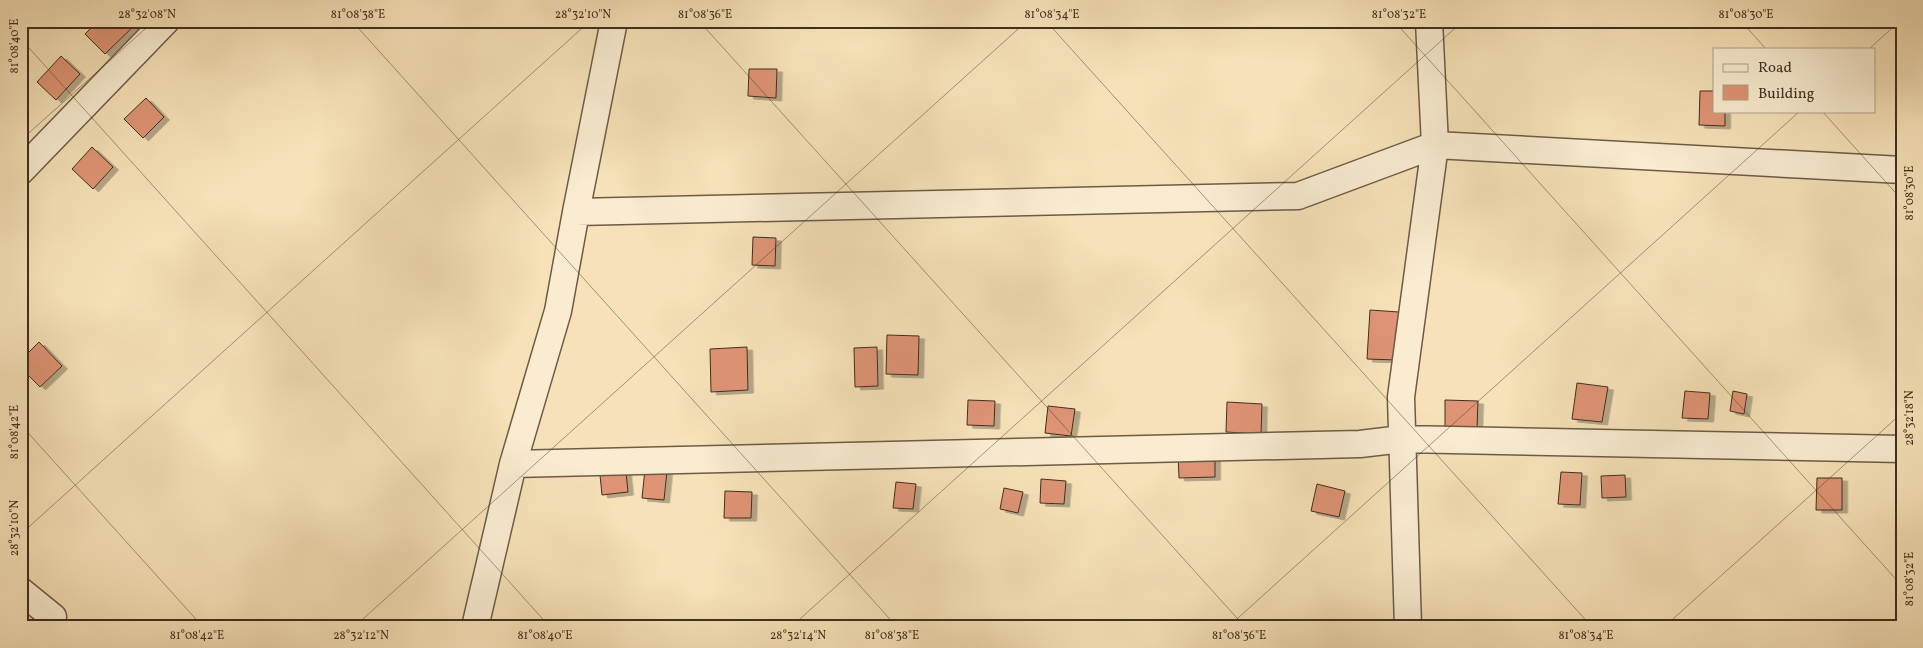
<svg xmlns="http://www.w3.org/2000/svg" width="1923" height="648" font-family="Vollkorn,serif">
  <defs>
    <filter id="shadow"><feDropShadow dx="5.5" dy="3" stdDeviation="0" flood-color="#0004"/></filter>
  </defs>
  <rect width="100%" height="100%" fill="#f6e1b8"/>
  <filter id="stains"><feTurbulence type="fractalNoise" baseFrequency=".004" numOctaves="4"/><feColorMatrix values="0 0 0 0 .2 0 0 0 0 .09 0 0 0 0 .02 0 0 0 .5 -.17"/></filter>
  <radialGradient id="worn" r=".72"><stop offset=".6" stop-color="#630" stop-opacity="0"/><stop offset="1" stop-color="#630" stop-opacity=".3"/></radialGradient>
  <!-- building -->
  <path fill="#de9474" stroke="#412e1e" filter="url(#shadow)" d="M98,21H139L105,54L85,34Z
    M1127,21H1158V25Z
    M61,56L80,74L56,100L37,82Z
    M749,69H777L776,98L748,96Z
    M1700,91H1714V111H1725V126L1699,125Z
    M146,98L164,117L143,138L124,119Z
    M92,147L113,167L93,189L72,169Z
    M1900,191H1902V222H1900Z
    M753,237L776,238L775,266L752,265Z
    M1370,310L1399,312L1396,360L1367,359Z
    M887,335L919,336L918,375L886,374Z
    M39,342L62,366L40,387L21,368V360Z
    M747,347L748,390L711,392L710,349Z
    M877,347L878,386L855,387L854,348Z
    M1577,383L1608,387L1602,422L1572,419Z
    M1685,391L1710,393L1708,419L1682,418Z
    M1733,391L1747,394L1744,414L1730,411Z
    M968,400L995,401L994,426L967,425Z
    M1445,400L1478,401L1477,428H1445Z
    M1227,402L1262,404L1261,434L1226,432Z
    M1048,406L1075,409L1071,436L1045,433Z
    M1215,454V477L1179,478L1178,455Z
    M645,469L667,471L664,500L642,498Z
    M626,472L628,492L602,495L600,475Z
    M1561,472L1582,473L1580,505L1558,504Z
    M1625,475L1626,497L1602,498L1601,476Z
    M1817,478H1842V510H1816Z
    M1041,479L1066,481L1064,504L1040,503Z
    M896,482L916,484L913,509L893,508Z
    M1317,484L1345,491L1339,517L1311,511Z
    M1004,488L1023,492L1018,513L1000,509Z
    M725,491L752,492L751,518H724Z"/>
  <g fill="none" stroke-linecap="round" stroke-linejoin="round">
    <defs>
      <path id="minor" d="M21,171L166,21
        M576,212L614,21
        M513,464L558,311L576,212L1298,196L1435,145L1902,170
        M21,591L53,617L45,627
        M475,627L513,464L1360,444L1402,439L1902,449
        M1408,627L1401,397L1435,145L1429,21"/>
    </defs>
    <!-- minor casing -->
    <use href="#minor" stroke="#6e5b44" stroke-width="29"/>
    <!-- minor -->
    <use href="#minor" stroke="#f9ecd1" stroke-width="26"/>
  </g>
  <!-- ticks -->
  <path fill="none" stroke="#412e1e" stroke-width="1" stroke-opacity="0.45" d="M352,21L897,627M699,21L1245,627M1046,21L1592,627M1394,21L1902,586M1741,21L1766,49M21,39L550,627M1869,49L1900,21M1822,111L1902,200M21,140L154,21M21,425L203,627M21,534L590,21M354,627L1027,21M791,627L1463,21M1228,627L1800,111M1664,627L1902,413"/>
  <!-- margin -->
  <rect width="1923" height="648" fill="none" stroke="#f6e1b8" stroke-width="55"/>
  <!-- legend -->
  <rect x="1713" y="48" width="162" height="65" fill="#f9ecd1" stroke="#afa089"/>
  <rect x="1723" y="64" width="25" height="8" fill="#f9ecd1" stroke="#afa089"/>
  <text x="1758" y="72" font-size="15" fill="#412e1e">Road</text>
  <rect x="1723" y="85" width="25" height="15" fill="#de9474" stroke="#afa089"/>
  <text x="1758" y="98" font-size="15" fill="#412e1e">Building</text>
  <rect x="28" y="28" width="1868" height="592" fill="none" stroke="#412e1e" stroke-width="2"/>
  <g font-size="12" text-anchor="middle" fill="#412e1e">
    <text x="147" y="18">28°32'08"N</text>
    <text x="358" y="18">81°08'38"E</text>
    <text x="583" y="18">28°32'10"N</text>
    <text x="705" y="18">81°08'36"E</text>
    <text x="1052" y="18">81°08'34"E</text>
    <text x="1399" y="18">81°08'32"E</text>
    <text x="1746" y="18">81°08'30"E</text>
    <text transform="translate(14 46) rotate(-90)" y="4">81°08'40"E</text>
    <text transform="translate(1909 193) rotate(-90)" y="4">81°08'30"E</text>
    <text transform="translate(1909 418) rotate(-90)" y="4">28°32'18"N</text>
    <text transform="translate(14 432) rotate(-90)" y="4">81°08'42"E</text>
    <text transform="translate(14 528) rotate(-90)" y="4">28°32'10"N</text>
    <text transform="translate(1909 579) rotate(-90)" y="4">81°08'32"E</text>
    <text x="197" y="639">81°08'42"E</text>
    <text x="361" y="639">28°32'12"N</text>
    <text x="545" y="639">81°08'40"E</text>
    <text x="798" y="639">28°32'14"N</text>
    <text x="892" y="639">81°08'38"E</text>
    <text x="1239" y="639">81°08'36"E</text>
    <text x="1586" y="639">81°08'34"E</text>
  </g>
  <rect width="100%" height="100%" filter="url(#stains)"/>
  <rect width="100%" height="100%" fill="url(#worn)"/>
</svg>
